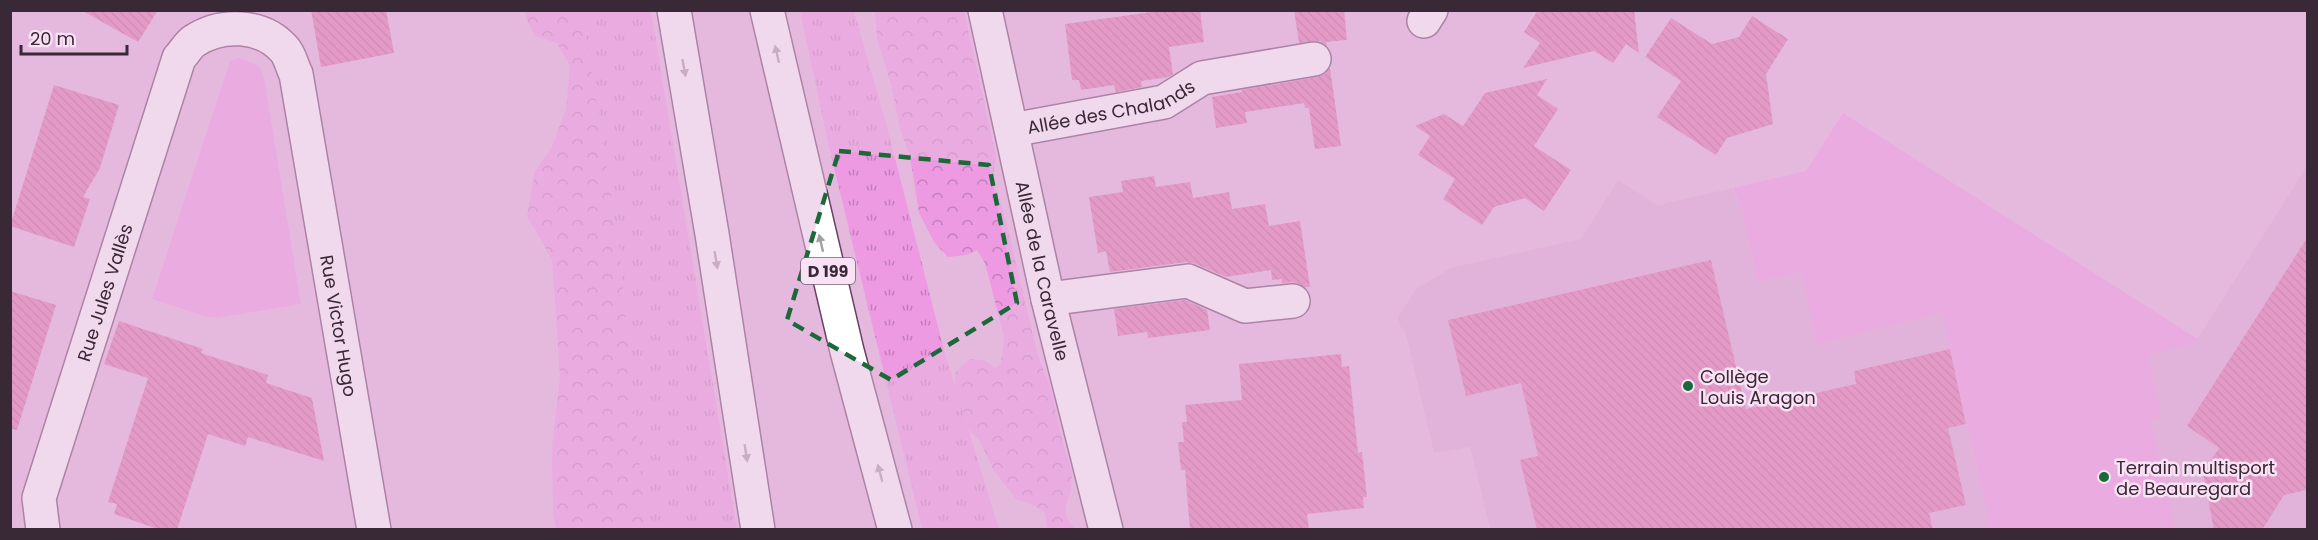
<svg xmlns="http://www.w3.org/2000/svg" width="2318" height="540" font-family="Poppins,sans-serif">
  <defs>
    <pattern id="grass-tufts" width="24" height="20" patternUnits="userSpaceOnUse" patternTransform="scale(1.5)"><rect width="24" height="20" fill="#ee9ae2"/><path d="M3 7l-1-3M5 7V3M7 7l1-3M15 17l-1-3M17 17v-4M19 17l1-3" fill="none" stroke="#c27eb8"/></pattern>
    <pattern id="forest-crowns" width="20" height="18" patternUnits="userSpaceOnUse" patternTransform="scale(1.5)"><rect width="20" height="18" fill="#ee9ae2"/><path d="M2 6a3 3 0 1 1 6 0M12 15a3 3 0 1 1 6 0" fill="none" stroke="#c27eb8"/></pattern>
    <pattern id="building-back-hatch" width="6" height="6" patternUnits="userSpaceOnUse" patternTransform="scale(1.5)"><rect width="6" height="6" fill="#e272a8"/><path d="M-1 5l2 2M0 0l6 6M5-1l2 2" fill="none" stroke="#b85e8a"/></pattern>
  </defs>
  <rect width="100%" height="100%" fill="#e5b9de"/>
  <!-- built -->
  <path fill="#deacd6" d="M2307,166V529H2056L2038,446L2148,354L2194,344Z
    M1618,180L1658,205L1732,188L1742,212L1758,282L1801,272L1942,313L1991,529H1490L1470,447L1434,453L1405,331L1400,326L1398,317L1416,289L1450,268L1581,239Z"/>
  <!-- grass -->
  <path fill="url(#grass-tufts)" d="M582,11H651L737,529H646L619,245Z
    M800,11H854L886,123L944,350L999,529H922L828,143Z"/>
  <!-- forest -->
  <path fill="url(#forest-crowns)" d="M525,11H582L619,245L646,529H556L553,513L552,447L560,377L552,260L527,216L535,171L552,147L566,108L570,66L557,43L535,36L525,16Z
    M875,11H964L996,156L993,179L1005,216L1037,353L1051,389L1062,440L1072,472L1071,490L1066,505V517L1075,529H1047L1045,513L1034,505L1017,500L994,471L979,440L969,430L955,386V373L969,359L984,360L995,368L1001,363L1004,337L985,263L977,250L966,255L948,257L934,242L919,213L910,157L900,129L891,84L877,39Z"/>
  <!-- green -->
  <path fill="#ee9ae2" d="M239,58L258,65L264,77L301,304L218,318L204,316L152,299L230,61Z
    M1843,113L2198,339L2193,344L2148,355L2162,417L2151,420L2175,529H1991L1942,313L1817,344L1801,272L1758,282L1742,212L1733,188L1806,171Z"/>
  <!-- building -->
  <path fill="url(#building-back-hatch)" d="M81,10H158L138,42Z
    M311,10H386L394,53L321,67Z
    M1166,10H1200L1204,42L1169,47L1173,74L1168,77L1141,81L1142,87L1116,92L1114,85L1081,90L1079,80H1072L1065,24Z
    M1294,10H1344L1347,40L1326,42L1327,46L1320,41L1299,43Z
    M1538,10H1634L1639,53L1626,44L1613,63L1594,51L1523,68L1540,43L1524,32Z
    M1752,16L1788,39L1766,74L1773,124L1727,138L1716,155L1657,117L1681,81L1645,57L1671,18L1712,44L1739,37Z
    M1330,68L1341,146L1315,149L1309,108H1305L1304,103L1245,112L1247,123L1216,128L1212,97L1242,92L1243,100L1242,90L1317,77L1325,74Z
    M1547,79L1537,95L1558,109L1534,146L1571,170L1544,211L1525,198L1494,207L1482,225L1443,199L1455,179L1418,155L1430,136L1415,126L1444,114L1463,126L1485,93Z
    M54,85L119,105L100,168L83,197L90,199L74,247L10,226Z
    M1154,176L1156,187L1190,182L1193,198L1229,192L1232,209L1265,204L1269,226L1300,221L1310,287H1305L1300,284L1292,282L1282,283V279L1272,280L1271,270L1226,277L1196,264L1186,262L1110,272L1106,251L1098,253L1089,197L1123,192L1121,181Z
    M2307,238V490L2284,495L2262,530H2214L2203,473L2219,448L2187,426Z
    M1711,260L1746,409L1856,384L1854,371L1950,349L1966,424L1948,428L1966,505L1929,513L1933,530H1537L1520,460L1538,456L1521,383L1466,396L1448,320Z
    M10,291L56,305L17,430L10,429Z
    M1185,300L1207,310L1210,330L1148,338L1147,332L1118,336L1114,309Z
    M119,321L203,349L201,353L268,375L266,383L312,398L324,461L248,437L245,446L208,434L177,530H161L114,514L117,504L108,502L148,378L104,364Z
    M1341,354L1342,367L1349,366L1358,453L1362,452L1367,497H1363L1364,508L1307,514L1309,530H1190L1185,470H1181L1178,442H1184L1182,422H1187L1185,405L1242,400L1239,364Z"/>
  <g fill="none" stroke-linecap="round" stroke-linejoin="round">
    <defs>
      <g id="minor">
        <path id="s1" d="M985,10L1048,299L1106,530"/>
        <path d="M1424,21L1431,10"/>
        <path id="s2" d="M1012,130L1164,102L1202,78L1314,59"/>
        <path d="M1048,299L1188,281L1245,306L1293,301"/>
        <path id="s3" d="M43,530L39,498L179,58C184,53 189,44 194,41C221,23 262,24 284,49C290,55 292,67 296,74L374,530"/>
      </g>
      <path id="highway" d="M674,10L712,234L758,530
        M767,10L847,351L895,530"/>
    </defs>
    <!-- minor casing -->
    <use href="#minor" stroke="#664060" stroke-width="36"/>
    <!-- highway casing -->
    <use href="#highway" stroke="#664060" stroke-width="36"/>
    <!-- minor -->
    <use href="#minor" stroke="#fff" stroke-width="33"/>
    <!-- highway -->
    <use href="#highway" stroke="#fff" stroke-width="33"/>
  </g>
  <!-- one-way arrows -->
  <defs><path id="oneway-solid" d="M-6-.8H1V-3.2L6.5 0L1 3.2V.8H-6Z" transform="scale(1.5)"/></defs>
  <g fill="#a69ea5">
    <use href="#oneway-solid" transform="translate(777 54) rotate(-103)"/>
    <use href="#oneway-solid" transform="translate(684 68) rotate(80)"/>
    <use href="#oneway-solid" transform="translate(821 243) rotate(-103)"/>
    <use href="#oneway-solid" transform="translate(716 260) rotate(81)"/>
    <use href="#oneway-solid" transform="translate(746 453) rotate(81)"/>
    <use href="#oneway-solid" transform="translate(880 473) rotate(-105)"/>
  </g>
  <!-- marked area -->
  <path d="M0 0H2318V540H0ZM839,151L989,165L1017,303L891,380L787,320Z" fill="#e5b9de" fill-opacity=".55" fill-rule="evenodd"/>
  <path fill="none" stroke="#1b6939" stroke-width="4.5" stroke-dasharray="12 8" stroke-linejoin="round" d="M839,151L989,165L1017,303L891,380L787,320Z"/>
  <!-- markers -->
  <g fill="#1b6939" stroke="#f9e2f5" stroke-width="2">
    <circle cx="1688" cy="386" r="6"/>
    <circle cx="2104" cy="477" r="6"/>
  </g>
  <g text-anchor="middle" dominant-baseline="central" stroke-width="5" stroke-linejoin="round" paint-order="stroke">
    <!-- shield labels -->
    <rect fill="#f9e2f5" stroke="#73606f" stroke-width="1.5" x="801" y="258" width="54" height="26" rx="4.5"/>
    <g font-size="16" font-weight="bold" fill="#392836">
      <text x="828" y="271">D 199</text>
    </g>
    <!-- street labels -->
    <g font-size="18" fill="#392836" stroke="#f9e2f5">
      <text stroke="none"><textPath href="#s2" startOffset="102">Allée des Chalands</textPath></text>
      <text stroke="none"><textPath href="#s1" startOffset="267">Allée de la Caravelle</textPath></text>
      <text stroke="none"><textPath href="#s3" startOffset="248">Rue Jules Vallès</textPath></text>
      <text stroke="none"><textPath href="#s3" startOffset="898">Rue Victor Hugo</textPath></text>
    </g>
    <!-- poi labels -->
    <g font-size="18" fill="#392836" stroke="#f9e2f5" text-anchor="start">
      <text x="1700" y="376">Collège<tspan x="1700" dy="21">Louis Aragon</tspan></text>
      <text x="2116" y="467">Terrain multisport<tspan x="2116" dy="21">de Beauregard</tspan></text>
    </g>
  </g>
  <!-- border -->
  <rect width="2318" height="540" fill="none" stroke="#392836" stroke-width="24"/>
  <!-- scale -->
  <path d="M21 45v9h106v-9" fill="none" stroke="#392836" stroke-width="3"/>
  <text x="30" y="45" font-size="18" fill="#392836" stroke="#f9e2f5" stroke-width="4.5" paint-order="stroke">20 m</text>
</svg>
